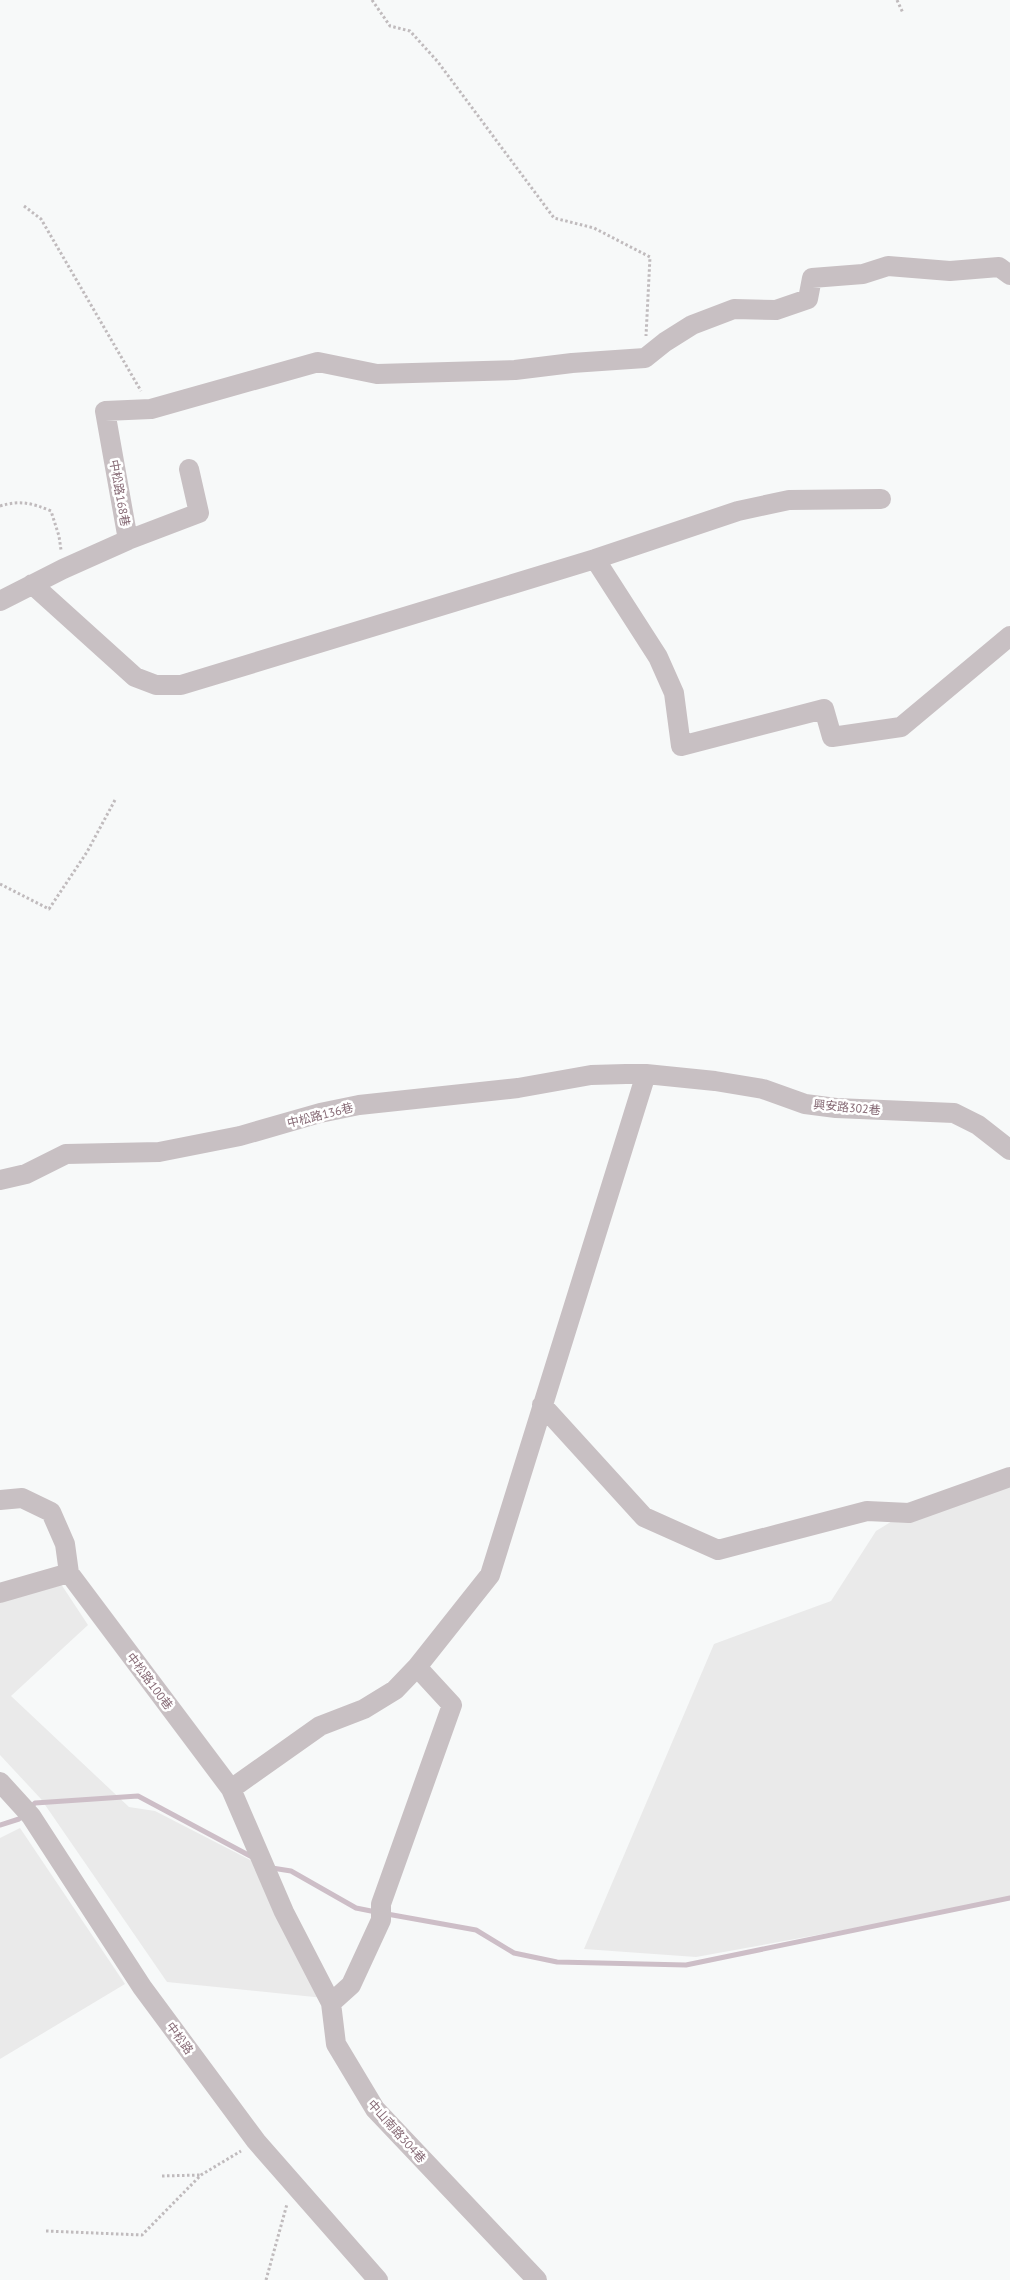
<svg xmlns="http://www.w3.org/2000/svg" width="1010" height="2280" font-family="'PT Sans','Noto Sans TC',sans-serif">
  <rect width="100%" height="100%" fill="#f7f9f9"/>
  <!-- built -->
  <path fill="#eaeaea" d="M1010,1476V1900L696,1957L584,1949L714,1644L831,1601L876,1531L894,1520Z
    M59,1581L88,1625L11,1696L129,1807L155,1811L260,1865L324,1998L167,1982L41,1799L0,1755V1602Z
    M20,1828L125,1984L0,2059V1838Z"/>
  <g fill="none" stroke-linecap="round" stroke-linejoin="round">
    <!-- stream -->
    <path stroke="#cdbec7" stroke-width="5" d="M30,1808L35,1803L138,1796L254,1858
      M0,1825L19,1819L24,1814
      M272,1868L291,1871L356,1908L376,1912
      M387,1914L476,1930L514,1953L557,1962L686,1965L1010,1898"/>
    <!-- path -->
    <path stroke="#c0bbbd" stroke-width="3" stroke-dasharray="2.5 2.5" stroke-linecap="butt" d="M372,0L390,26L410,31L438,62L554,218L594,228L650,257L646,336
      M897,0L903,13
      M24,206L41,219L141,391
      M0,506C20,500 32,503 51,511L59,536L61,550
      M0,884L49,909L87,852L115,800
      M162,2176L200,2175
      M46,2231L142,2235L201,2175L241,2151
      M266,2280L287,2204"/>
    <!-- minor -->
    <path stroke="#c8c0c3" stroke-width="20" d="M128,540L199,513L189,469
      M595,559L658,657L674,693L681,746L824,709L832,737L901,727L1010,636
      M32,584L135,677L156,685H181L595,559L738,511L789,500L881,499
      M0,601L63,569L128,540L105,411L151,409L318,362L377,374L515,370L572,363L645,358L665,342L692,325L734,309L776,310L808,299L812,278L863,274L888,266L950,271L999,267L1010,275
      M0,1180L26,1174L66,1154L159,1152L240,1136L320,1113L359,1105L518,1088L591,1075L626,1074H646L715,1081L763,1089L805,1104L836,1108L954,1113L978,1125L1010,1150
      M542,1405L644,1517L718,1550L867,1511L909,1513L1010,1477
      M0,1500L22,1498L51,1512L65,1544L69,1573
      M0,1593L69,1573L231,1789L284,1912L331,2003L336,2044L375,2109L537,2280
      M0,1782L31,1816L142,1987L256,2141L378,2280
      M231,1789L320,1726L364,1709L395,1690L417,1667L490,1575L646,1074
      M331,2003L351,1985L381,1920V1904L452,1705L417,1667"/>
  </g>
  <g text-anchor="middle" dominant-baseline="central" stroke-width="5" stroke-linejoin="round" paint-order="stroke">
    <!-- street labels -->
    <g font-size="12" fill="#866a75" stroke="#fff">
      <text transform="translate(120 493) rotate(80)">中松路168巷</text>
      <text transform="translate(847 1107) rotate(5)">興安路302巷</text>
      <text transform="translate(320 1115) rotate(-14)">中松路136巷</text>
      <text transform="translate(150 1681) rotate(53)">中松路100巷</text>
      <text transform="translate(180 2038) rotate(54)">中松路</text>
      <text transform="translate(397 2131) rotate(48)">中山南路304巷</text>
    </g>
  </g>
</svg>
